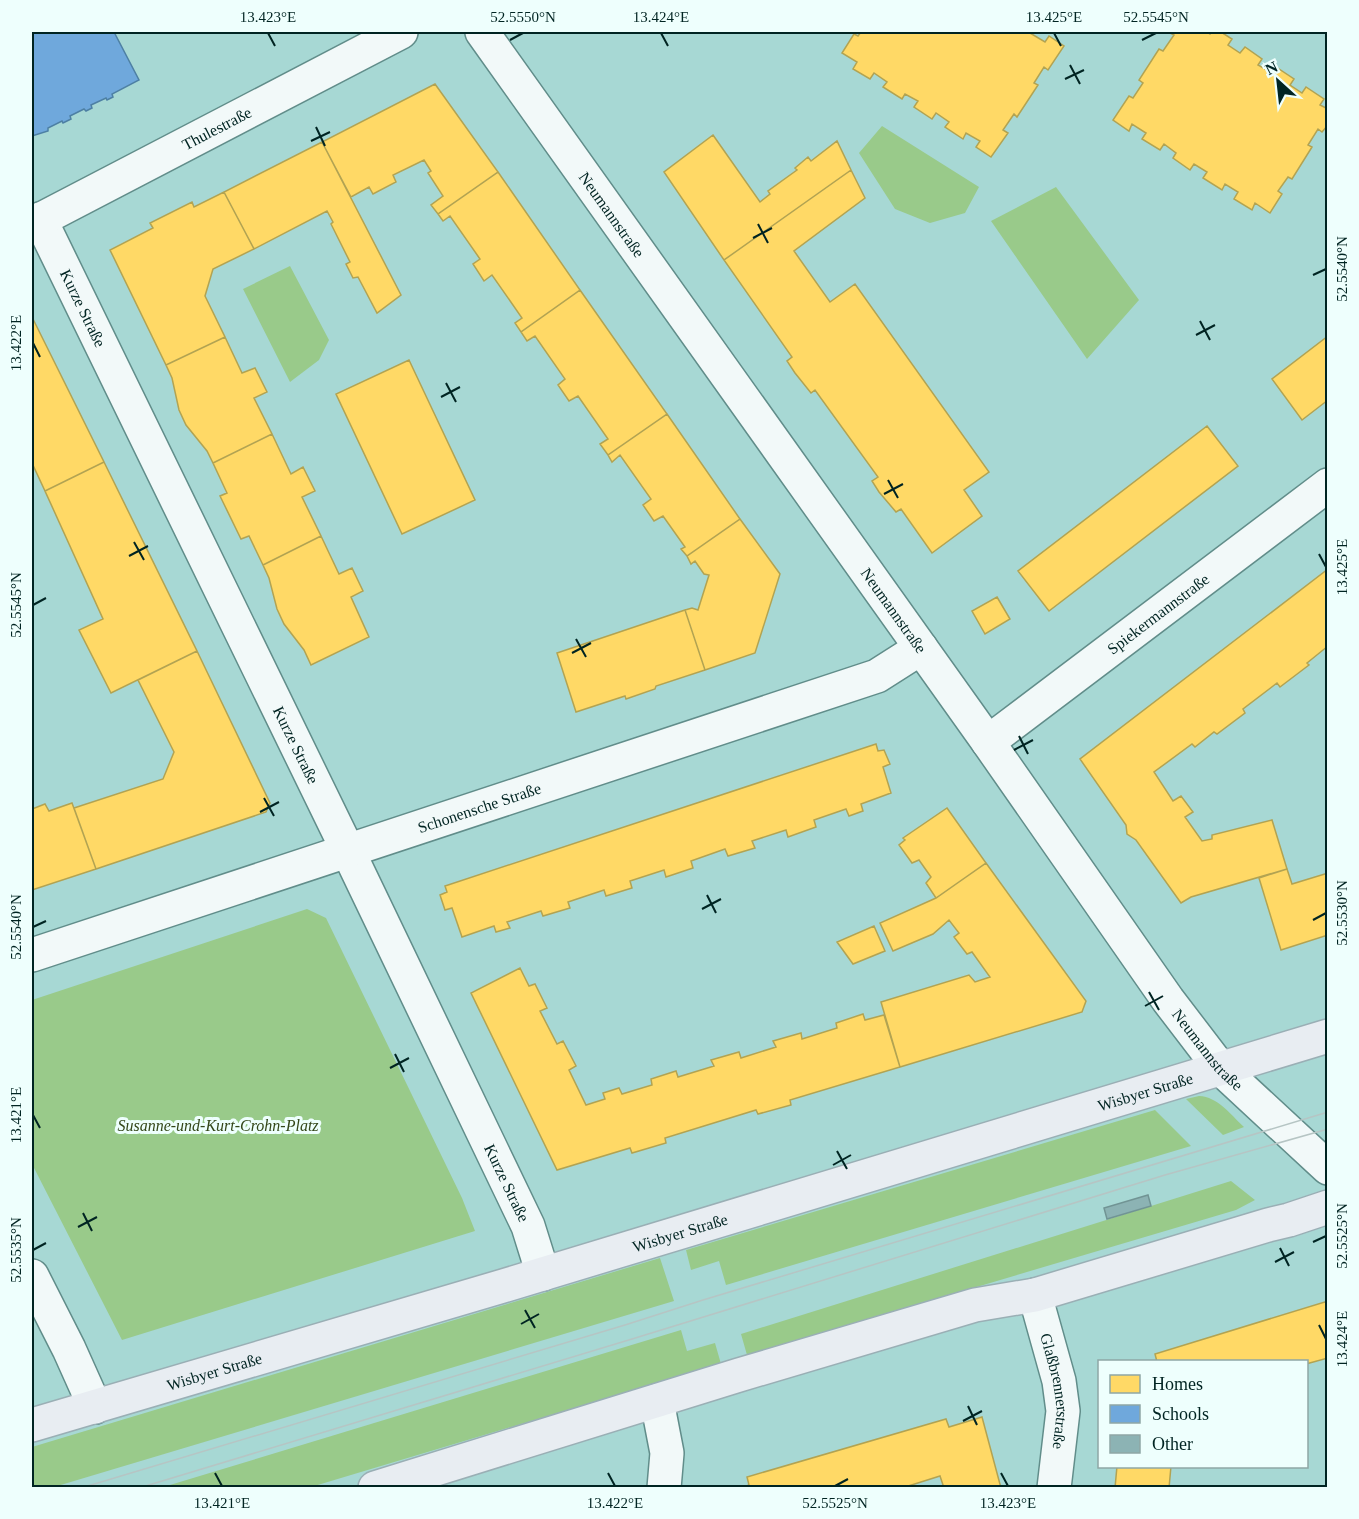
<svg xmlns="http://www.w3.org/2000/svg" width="1359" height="1519" font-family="Georgia,serif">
  <rect width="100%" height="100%" fill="#a7d8d4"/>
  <!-- green -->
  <path fill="#99ca8a" d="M882,126L979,187L965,213L930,223L895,209L859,153Z
    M1056,187L1139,300L1087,359L991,221Z
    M290,266L329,340L319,360L290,382L243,289Z
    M307,909L326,918L462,1198L475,1231L122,1340L32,1164V1000Z
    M1199,1096C1218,1097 1230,1114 1244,1127L1223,1135L1186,1099Z
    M1155,1110L1191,1146L726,1285L719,1261L691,1270L686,1250Z
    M1231,1181L1255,1200L1236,1210L747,1355L741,1334Z
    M660,1258L674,1301L54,1487H32V1447Z
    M681,1330L687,1351L715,1343L721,1364L311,1487L160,1488Z"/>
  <!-- homes -->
  <path fill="#ffd966" stroke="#b2a352" stroke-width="1.5" d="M861,32H1031L1030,33L1045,42L1049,36L1064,46L1048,70L1044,67L1034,83L1038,85L1017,117L1014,114L1003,130L1008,133L991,157L976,147L980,141L966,133L963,139L945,127L949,122L936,113L932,119L914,107L918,101L905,94L902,99L883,87L887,82L874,73L870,79L853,69L857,62L842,53L854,34L858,36Z
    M1171,32H1207L1210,34L1212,32H1221L1232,39L1228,45L1240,53L1245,47L1262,59L1258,65L1272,73L1276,67L1294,79L1290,85L1302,93L1306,87L1324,99L1320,105L1328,109V125L1322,132L1318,129L1308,145L1312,147L1292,179L1288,177L1278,191L1282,194L1270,213L1255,203L1252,210L1234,199L1238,192L1225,184L1222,190L1203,178L1207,172L1194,164L1190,170L1173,158L1176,153L1164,144L1160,150L1142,139L1146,133L1132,124L1129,131L1113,120L1129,96L1133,98L1143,83L1139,80L1159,49L1163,51L1174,35L1170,33Z
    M435,84L498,172L438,214L431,205L443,196L428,173L431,171L424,160L393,175L396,182L373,194L369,187L351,197L322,142Z
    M713,135L760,202L770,194L768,191L797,170L795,168L808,157L811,161L837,141L851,170L724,260L664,172Z
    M322,142L401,295L377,313L358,277L353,278L346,264L350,262L331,224L333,222L327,211L254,249L224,192Z
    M851,170L865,198L794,251L830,302L855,284L989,472L964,490L982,516L932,553L901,509L896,512L879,492L872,481L878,477L815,390L811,393L795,373L787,361L792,357L724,260Z
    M498,172L580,290L521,332L515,323L522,318L492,275L484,281L473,264L480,259L450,216L443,221L438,214Z
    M224,192L254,249L213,269L205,296L225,337L166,365L110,250L153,228L150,223L192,202L194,207Z
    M580,290L667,414L608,455L600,444L608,439L578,396L569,401L558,385L565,379L535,336L527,341L521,332Z
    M32,317L104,462L45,491L32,463Z
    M1328,336V400L1302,420L1272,379Z
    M225,337L242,373L255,368L267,392L254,398L272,434L213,463L207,451L186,425L179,410L172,378L166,365Z
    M409,360L475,500L402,534L336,394Z
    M667,414L740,519L687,556L681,549L685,547L663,516L654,521L643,505L651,499L620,455L612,462L608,455Z
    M1207,426L1238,466L1049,611L1018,571Z
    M272,434L291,474L303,467L315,491L302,497L321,536L263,565L249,536L241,539L220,496L227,493L213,463Z
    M104,462L197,651L111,693L79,630L103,619L45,491Z
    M740,519L780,574L755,653L705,670L685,610L692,608L698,610L709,575L704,574L695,561L691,564L687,556Z
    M321,536L339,574L352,568L363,591L351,597L369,637L311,665L304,650L284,624L277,609L269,578L263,565Z
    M1328,569V646L1307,663L1309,665L1280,687L1277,683L1243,709L1245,713L1217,734L1214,732L1195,747L1192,744L1154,772L1173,801L1181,796L1193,812L1185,817L1202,841L1212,839V835L1272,820L1287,869L1191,897L1181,903L1136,840L1127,834L1126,825L1080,759Z
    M997,597L1010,619L985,634L972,611Z
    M685,610L705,670L656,686L655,689L626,699L625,696L576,712L557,653Z
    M197,651L270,803L266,812L96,869L74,808L163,779L174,752L138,680Z
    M876,744L878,751L884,750L890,764L883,767L891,793L861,804L863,811L849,816L846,809L814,820L816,827L788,837L786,830L752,841L755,848L728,856L725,849L691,861L693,868L666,877L664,870L630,881L632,888L606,896L604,890L568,902L570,908L543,916L541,911L507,922L510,928L496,932L494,926L462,937L452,908L445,910L440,895L447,892L445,886Z
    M72,803L96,869L32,890V809L45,804L49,811Z
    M947,808L986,863L936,898L926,883L931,877L919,860L912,863L899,845L905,840L903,838Z
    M986,863L1086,1001L1082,1012L900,1067L881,1002L969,975L975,982L990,977L972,952L967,954L954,937L959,933L949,920L933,934L893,951L880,923L936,898Z
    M1287,869L1292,884L1328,873V935L1281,950L1259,878Z
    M874,926L885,951L853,964L837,942Z
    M520,968L529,986L535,984L547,1008L540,1011L557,1044L563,1041L576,1066L569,1070L586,1105L605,1099L603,1093L619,1088L622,1094L652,1085L651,1079L676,1071L678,1077L714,1066L711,1060L739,1052L741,1058L776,1047L773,1041L801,1033L802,1039L837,1028L836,1023L863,1014L865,1020L884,1015L900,1067L790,1100L791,1105L758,1114L756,1110L665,1138L666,1143L632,1153L630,1148L557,1170L471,993Z
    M1328,1301V1358L1306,1364V1362H1157L1155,1354Z
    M982,1417L1001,1488H944L940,1476L902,1488H741L749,1485L747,1477L946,1419L949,1427Z
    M1117,1466H1171L1169,1488H1115Z"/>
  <!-- schools -->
  <path fill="#6fa8dc" stroke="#4e80a4" stroke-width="1.5" d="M32,32H114L139,80L112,94L113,97L107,100L106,98L91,105L92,108L86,111L84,109L70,116L71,119L63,123L62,121L48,128V131L32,136Z"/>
  <!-- building -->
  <path fill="#8cb3b4" stroke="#719494" stroke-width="1.5" d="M1148,1195L1151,1206L1107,1219L1104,1208Z"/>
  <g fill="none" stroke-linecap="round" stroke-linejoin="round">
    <defs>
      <g id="minor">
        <path id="s1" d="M40,219L348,851L528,1226L543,1274"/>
        <path id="s2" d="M32,224L401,32"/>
        <path id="s3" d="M988,742L1328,485"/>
        <path id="s4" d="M32,955L877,676L921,648"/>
        <path d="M32,1276L69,1349L95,1407"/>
        <path id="s5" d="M1035,1295L1059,1381L1063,1411L1054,1488"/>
        <path d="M657,1401L667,1453L664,1488"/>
      </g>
      <g id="tertiary">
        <path id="s6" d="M482,32L988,742L1168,1000L1220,1068L1328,1168"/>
      </g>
      <g id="primary">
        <path id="s7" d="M32,1425L503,1286L1328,1036"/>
        <path d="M375,1488L739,1375L975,1305L1035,1295L1268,1225L1289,1220L1328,1207"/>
      </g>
    </defs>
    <!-- minor casing -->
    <use href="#minor" stroke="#618d8a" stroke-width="36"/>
    <!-- tertiary casing -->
    <use href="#tertiary" stroke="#618d8a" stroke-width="36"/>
    <!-- primary casing -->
    <use href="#primary" stroke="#9aafb5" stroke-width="36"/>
    <!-- minor -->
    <use href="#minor" stroke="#f2f9f9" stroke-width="33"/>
    <!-- tertiary -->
    <use href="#tertiary" stroke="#f2f9f9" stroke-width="33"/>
    <!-- primary -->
    <use href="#primary" stroke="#e8edf2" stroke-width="33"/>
    <!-- tram -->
    <path stroke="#b6c5c4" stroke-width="1.5" d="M81,1488L625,1325L703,1300L1328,1112
      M139,1488L632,1339L1165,1175L1328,1129"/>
  </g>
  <!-- ticks -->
  <path fill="none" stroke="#002422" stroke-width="2" d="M268,33L275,46M661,33L668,46M1054,33L1061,46M510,40L523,33M1142,40L1156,33M1070,65L1080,84M1065,79L1084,70M316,127L325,146M311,141L330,132M758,224L768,243M753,238L772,228M1313,275L1326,269M1200,321L1210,340M1196,335L1215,325M33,343L40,357M446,383L456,402M441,397L460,387M888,480L898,498M884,494L903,484M134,542L144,560M1319,554L1326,567M129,556L148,546M33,605L46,598M576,639L586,657M572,653L591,643M1019,736L1028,754M1014,750L1033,740M264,798L274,816M260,812L279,802M707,895L716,913M702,909L721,899M1313,920L1326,913M33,927L46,921M1149,992L1159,1010M1145,1006L1163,996M395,1054L404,1072M390,1068L409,1058M33,1115L40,1128M837,1151L847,1169M833,1165L851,1155M83,1213L92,1231M78,1227L97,1217M1313,1242L1326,1236M1280,1248L1289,1266M33,1250L46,1243M1275,1262L1294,1252M525,1310L535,1328M521,1324L539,1314M1319,1325L1326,1339M968,1406L977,1425M963,1421L982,1411M215,1473L222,1486M608,1473L615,1486M1001,1473L1008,1486M835,1486L848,1479"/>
  <g text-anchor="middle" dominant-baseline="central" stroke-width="6" stroke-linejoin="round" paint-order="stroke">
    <!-- street labels -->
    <g font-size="16" fill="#002422" stroke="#eefffd">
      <text stroke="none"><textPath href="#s2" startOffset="208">Thulestraße</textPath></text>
      <text stroke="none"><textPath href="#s6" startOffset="224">Neumannstraße</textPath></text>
      <text stroke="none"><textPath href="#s1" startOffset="99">Kurze Straße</textPath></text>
      <text stroke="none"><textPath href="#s6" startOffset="710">Neumannstraße</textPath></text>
      <text stroke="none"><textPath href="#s3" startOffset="213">Spiekermannstraße</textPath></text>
      <text stroke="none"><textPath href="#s1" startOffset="585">Kurze Straße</textPath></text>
      <text stroke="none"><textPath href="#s4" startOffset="471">Schonensche Straße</textPath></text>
      <text stroke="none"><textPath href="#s6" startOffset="1250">Neumannstraße</textPath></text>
      <text stroke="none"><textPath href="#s7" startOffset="1162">Wisbyer Straße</textPath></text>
      <text stroke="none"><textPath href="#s1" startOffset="1071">Kurze Straße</textPath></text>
      <text stroke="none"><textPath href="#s7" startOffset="676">Wisbyer Straße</textPath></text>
      <text stroke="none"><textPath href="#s7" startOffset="190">Wisbyer Straße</textPath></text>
      <text stroke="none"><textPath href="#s5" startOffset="99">Glaßbrennerstraße</textPath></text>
    </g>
    <!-- park labels -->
    <g font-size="16" font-style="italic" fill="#334618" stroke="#eefffd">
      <text x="218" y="1125">Susanne-und-Kurt-Crohn-Platz</text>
    </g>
  </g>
  <!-- border -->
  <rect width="1359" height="1519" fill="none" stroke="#eefffd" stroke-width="66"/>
  <!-- legend -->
  <rect x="1098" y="1360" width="210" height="108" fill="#eefffd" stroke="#8fa7a5" stroke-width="1.5"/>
  <rect x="1110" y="1375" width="30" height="18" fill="#ffd966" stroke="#8fa7a5" stroke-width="1.5"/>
  <text x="1152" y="1390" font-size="18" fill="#002422">Homes</text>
  <rect x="1110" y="1405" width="30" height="18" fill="#6fa8dc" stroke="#8fa7a5" stroke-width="1.5"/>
  <text x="1152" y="1420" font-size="18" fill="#002422">Schools</text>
  <rect x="1110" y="1435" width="30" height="18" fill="#8cb3b4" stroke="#8fa7a5" stroke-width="1.5"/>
  <text x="1152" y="1450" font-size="18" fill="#002422">Other</text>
  <!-- north arrow -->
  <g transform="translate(1278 81) rotate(333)" stroke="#eefffd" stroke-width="4.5" paint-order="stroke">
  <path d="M0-4.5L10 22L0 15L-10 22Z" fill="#002422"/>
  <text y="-9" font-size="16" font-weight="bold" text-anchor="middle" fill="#002422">N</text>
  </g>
  <rect x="33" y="33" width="1293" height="1453" fill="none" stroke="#002422" stroke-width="2"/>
  <g font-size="15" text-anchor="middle" fill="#002422">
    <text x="268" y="22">13.423°E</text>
    <text x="523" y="22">52.5550°N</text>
    <text x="661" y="22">13.424°E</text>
    <text x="1054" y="22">13.425°E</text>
    <text x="1156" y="22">52.5545°N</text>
    <text transform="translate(1342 269) rotate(-90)" y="5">52.5540°N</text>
    <text transform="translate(16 343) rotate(-90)" y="5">13.422°E</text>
    <text transform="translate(1342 567) rotate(-90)" y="5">13.425°E</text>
    <text transform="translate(16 605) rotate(-90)" y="5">52.5545°N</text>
    <text transform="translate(1342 913) rotate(-90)" y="5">52.5530°N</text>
    <text transform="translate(16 927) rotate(-90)" y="5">52.5540°N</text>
    <text transform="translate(16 1115) rotate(-90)" y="5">13.421°E</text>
    <text transform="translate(1342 1236) rotate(-90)" y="5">52.5525°N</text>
    <text transform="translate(16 1250) rotate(-90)" y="5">52.5535°N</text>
    <text transform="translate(1342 1339) rotate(-90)" y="5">13.424°E</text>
    <text x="222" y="1508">13.421°E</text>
    <text x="615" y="1508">13.422°E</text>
    <text x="835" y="1508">52.5525°N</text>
    <text x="1008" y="1508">13.423°E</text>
  </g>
</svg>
